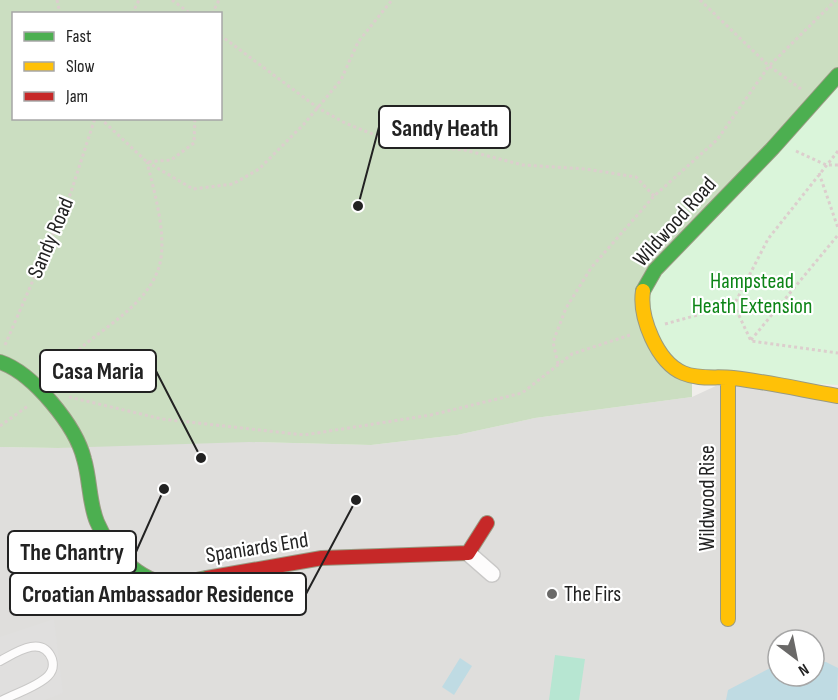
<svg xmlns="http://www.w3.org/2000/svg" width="838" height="700" font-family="'Sofia Sans Condensed',sans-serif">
  <rect width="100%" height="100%" fill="#f0eeeb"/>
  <!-- residential -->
  <path fill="#dfdedc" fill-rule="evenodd" d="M733,378L838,395V700H0V447L58,448L79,446L103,438L371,445L457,435L535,418L692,397ZM778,640H814V676H778Z"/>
  <!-- forest -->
  <path fill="#cbdec1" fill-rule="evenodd" d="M0,0H838V75L692,374V397L535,418L457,435L371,445L249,442L58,448L0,447ZM14,14H220V118H14Z"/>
  <!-- park -->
  <path fill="#daf5da" d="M838,75V385L708,378L661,354L643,292Z"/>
  <!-- pitch -->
  <path fill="#b7e6d2" d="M555,655L585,659L579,700H549Z"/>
  <!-- parking -->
  <path fill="#e0dfde" d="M54,619L63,693L45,700H0V637Z"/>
  <!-- water -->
  <path fill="#bfdbe3" d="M460,658L472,666L454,695L442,687Z
    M814,662H826L838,668L837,700H726L728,690L778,664V676H814Z"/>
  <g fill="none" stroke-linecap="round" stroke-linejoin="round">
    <defs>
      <path id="lane" d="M0,661C15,653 42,634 52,659C54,666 53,671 48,676C37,687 16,693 3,700"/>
      <path id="street" d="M468,553L492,574"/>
      <path id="fast" d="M643,291L655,270L772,149L838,75
        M0,362C33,373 76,426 84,459C90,479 89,503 97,522C108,549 140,583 171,584C182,584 195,580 207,578"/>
      <path id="slow" d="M643,291C639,317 657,362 683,373C699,380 717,376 733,378C768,382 803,390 838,396
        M728,378V619"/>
      <path id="jam" d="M207,578L322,558L468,553L487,523"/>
    </defs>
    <!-- lane casing -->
    <use href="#lane" stroke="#c9c8c7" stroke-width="10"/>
    <!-- street casing -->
    <use href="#street" stroke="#c9c8c7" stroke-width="18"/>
    <!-- fast casing -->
    <use href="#fast" stroke="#999a82" stroke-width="16"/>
    <!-- slow casing -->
    <use href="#slow" stroke="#999a82" stroke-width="16"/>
    <!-- jam casing -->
    <use href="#jam" stroke="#999a82" stroke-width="16"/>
    <!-- path -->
    <path stroke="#dccecd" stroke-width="3" stroke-dasharray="3 3" stroke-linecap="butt" d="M57,0L60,14
      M172,0L191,14
      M700,0L769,66L801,89
      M132,14L139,0
      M212,14L219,0
      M220,35L318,108L345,123L395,143L465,150L523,165L586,169L636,177L654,196
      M100,118L147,162L171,160L194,143L195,118
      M796,151L826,165H838
      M838,151L768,239L734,305L751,341L838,353
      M147,162L193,189L233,184L259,169L304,124L341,80L358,42L392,0
      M819,173L838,228
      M665,324L734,305
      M751,340L838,235
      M5,345L70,195L95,118
      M558,364L553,342L566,308L591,268L654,196L717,140L769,66L836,0
      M52,374C63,365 73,355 83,346C111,323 148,302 159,267C168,237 154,191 147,162
      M69,397L162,419L304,435L431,415L522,393L572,354L630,335
      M0,426L28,406"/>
    <!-- lane -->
    <use href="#lane" stroke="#fdfcfc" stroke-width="8"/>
    <!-- street -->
    <use href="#street" stroke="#fdfcfc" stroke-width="15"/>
    <!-- fast -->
    <use href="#fast" stroke="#4caf50" stroke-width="14"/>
    <!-- slow -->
    <use href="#slow" stroke="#ffc107" stroke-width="14"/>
    <!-- jam -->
    <use href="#jam" stroke="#c62828" stroke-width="14"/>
  </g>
  <!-- markers -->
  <circle fill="#6a6968" stroke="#fff" stroke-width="2" cx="552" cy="594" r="6"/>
  <g text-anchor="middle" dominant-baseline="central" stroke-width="4.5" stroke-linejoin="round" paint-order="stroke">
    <!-- street labels -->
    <g font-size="22" fill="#222" stroke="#fff">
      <text transform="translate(675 222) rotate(-48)">Wildwood Road</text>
      <text transform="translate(51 238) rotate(-67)">Sandy Road</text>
      <text transform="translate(707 498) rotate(-90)">Wildwood Rise</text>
      <text transform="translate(257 548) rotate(-9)">Spaniards End</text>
    </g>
    <!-- park labels -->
    <g font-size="22" fill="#0c8416" stroke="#fff">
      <text x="752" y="281">Hampstead<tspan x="752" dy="25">Heath Extension</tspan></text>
    </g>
    <!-- poi labels -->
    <g font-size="22" fill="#222" stroke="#fff" text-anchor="start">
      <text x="564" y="594">The Firs</text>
    </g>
  </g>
  <!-- callouts -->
  <path fill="none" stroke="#222" stroke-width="2" d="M358 206L379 127M201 458L156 371M164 489L136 552M356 500L306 594"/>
  <g fill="#222" stroke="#fff" stroke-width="2">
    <circle cx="358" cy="206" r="6"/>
    <circle cx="201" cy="458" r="6"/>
    <circle cx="164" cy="489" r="6"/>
    <circle cx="356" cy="500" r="6"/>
  </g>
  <g fill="#fff" stroke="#222" stroke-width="2">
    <rect x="379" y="106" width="131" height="42" rx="6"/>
    <rect x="40" y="350" width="116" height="42" rx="6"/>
    <rect x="8" y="531" width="128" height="42" rx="6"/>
    <rect x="10" y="573" width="296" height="42" rx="6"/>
  </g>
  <g font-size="24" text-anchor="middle" font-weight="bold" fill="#222">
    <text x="445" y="136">Sandy Heath</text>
    <text x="98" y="379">Casa Maria</text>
    <text x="72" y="560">The Chantry</text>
    <text x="158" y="602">Croatian Ambassador Residence</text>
  </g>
  <!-- legend -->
  <rect x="12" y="12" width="210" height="108" fill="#ffffff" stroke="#a7a7a7" stroke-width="1.5"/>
  <rect x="24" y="32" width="30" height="9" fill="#4caf50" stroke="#a7a7a7" stroke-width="1.5"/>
  <text x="66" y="42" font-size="18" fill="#222222">Fast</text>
  <rect x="24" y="62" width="30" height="9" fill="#ffc107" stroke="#a7a7a7" stroke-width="1.5"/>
  <text x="66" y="72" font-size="18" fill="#222222">Slow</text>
  <rect x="24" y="92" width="30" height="9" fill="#c62828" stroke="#a7a7a7" stroke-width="1.5"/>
  <text x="66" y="102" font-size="18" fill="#222222">Jam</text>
  <!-- north arrow -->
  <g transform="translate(796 658) rotate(148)"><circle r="28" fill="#ffffff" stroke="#a7a7a7" stroke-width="1.5"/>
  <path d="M0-4.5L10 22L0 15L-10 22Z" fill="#6a6968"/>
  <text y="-9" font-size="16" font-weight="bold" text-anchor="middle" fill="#222222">N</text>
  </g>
</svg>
